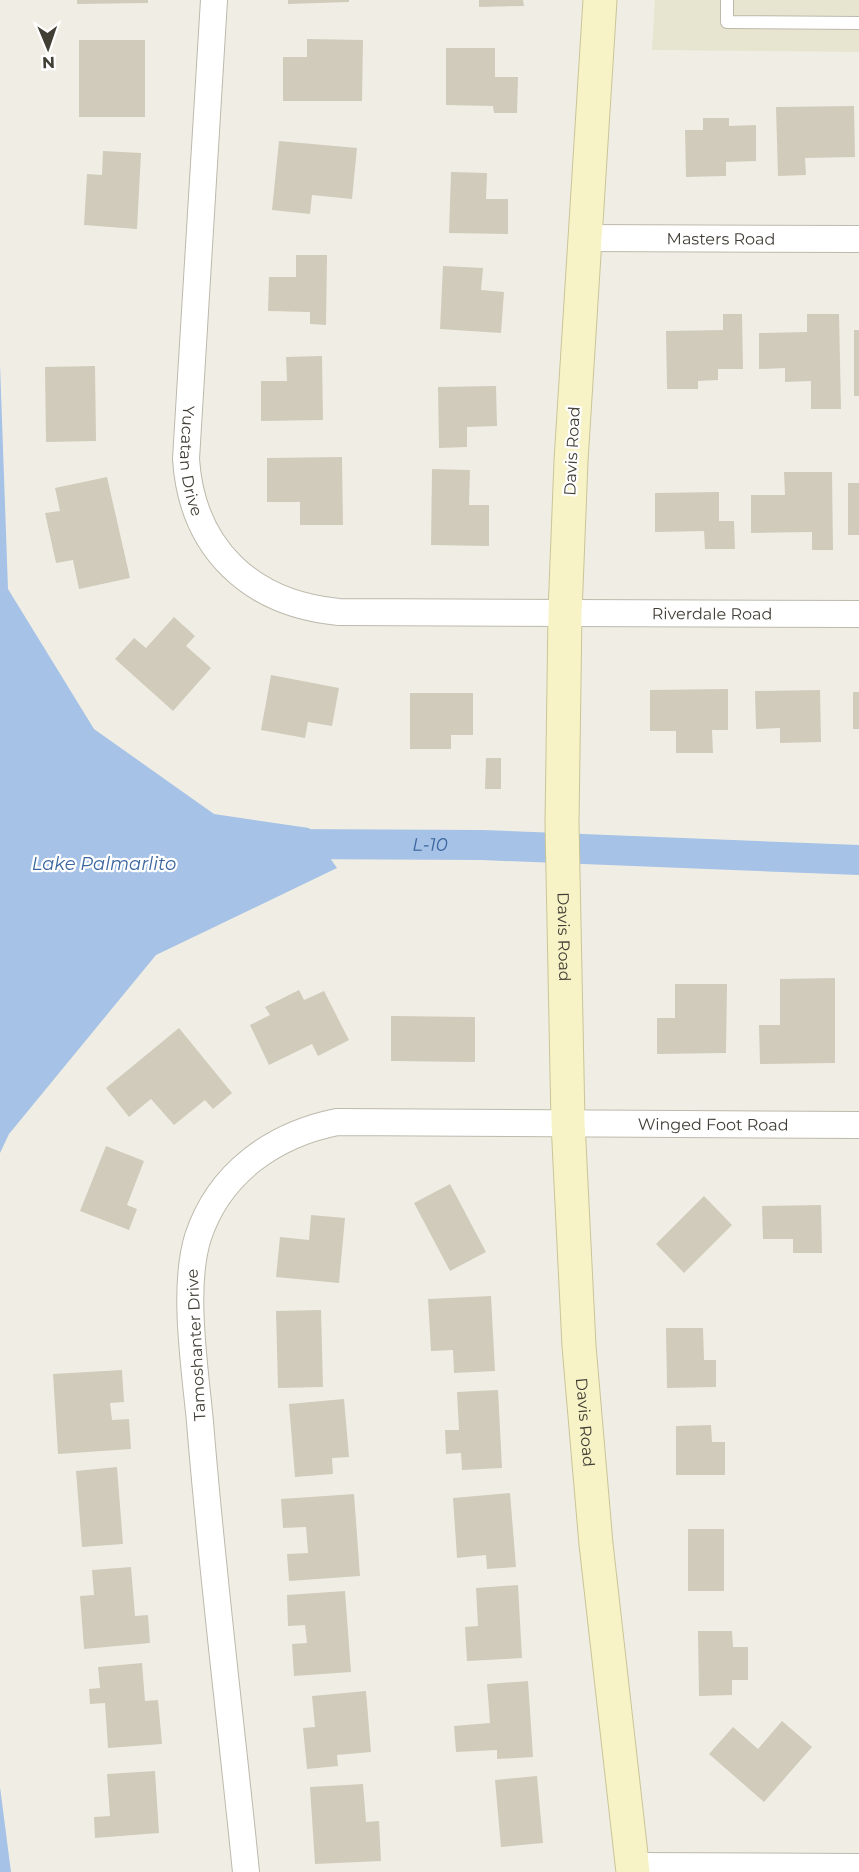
<svg xmlns="http://www.w3.org/2000/svg" width="859" height="1872" font-family="Montserrat,sans-serif">
  <rect width="100%" height="100%" fill="#f0eee4"/>
  <!-- education -->
  <path fill="#e7e4cf" d="M655,0H859V52L652,50Z"/>
  <!-- water -->
  <path fill="#a6c2e6" d="M0,364L8,589L94,729L214,814L309,828L337,868L156,955L9,1134L0,1153Z
    M0,1787L11,1872H0Z"/>
  <g fill="none" stroke-linecap="round" stroke-linejoin="round">
    <!-- canal -->
    <path stroke="#a6c2e6" stroke-width="30" id="s1" d="M280,844L482,845L859,860"/>
  </g>
  <!-- building -->
  <path fill="#d0cbbb" d="M77,0H148V3L77,4Z
    M288,0H349V2L288,4Z
    M479,0H523L524,6L479,7Z
    M307,39L363,40L362,101H283V57H307Z
    M79,40H145V117H79Z
    M446,48H495V77H518L517,113H494L493,106L446,105Z
    M854,106L855,157L805,158L806,175L778,176L776,107Z
    M703,118H729V126L756,125V161L726,162V176L686,177L685,130H703Z
    M279,141L357,148L352,199L312,195L310,214L272,210Z
    M103,151L141,153L137,229L84,225L87,174L102,175Z
    M451,172L487,173L486,199H508V234L449,233Z
    M296,255H327L326,325L310,324V312L268,311L269,277H296Z
    M443,266L483,268L481,290L504,292L501,333L440,329Z
    M723,314H742L743,369H718V380L698,381V389H667L666,331L723,330Z
    M807,314H839L841,409H811V381L785,382V368L759,369V333L807,332Z
    M854,330H859V396H854Z
    M322,356L323,420L261,421V381H287L286,357Z
    M95,366L96,441L46,442L45,367Z
    M496,386L497,426L467,427V447L439,448L438,387Z
    M342,457L343,525H300V502H267V458Z
    M432,469L470,470L469,505H489V546L431,545Z
    M784,472H832L833,550H812V532L751,533V495H785Z
    M107,477L130,578L79,589L73,560L56,563L45,513L60,511L55,488Z
    M848,483H859V535H848Z
    M719,492V521H734L735,549H705L704,531L655,532V493Z
    M174,617L195,636L186,646L211,668L173,711L115,659L134,638L146,648Z
    M271,675L339,688L332,726L308,722L305,738L261,730Z
    M728,689V730H712L713,753H676V731H650V690Z
    M820,690L821,742L780,743V728L756,729L755,691Z
    M853,692H859V729H853Z
    M410,693H473V735H451V749H410Z
    M486,758H501V789H485Z
    M835,978V1063L760,1064L759,1025H780V979Z
    M675,984H727L726,1053L657,1054V1018H675Z
    M299,990L304,1000L324,991L349,1040L318,1056L312,1044L269,1065L250,1025L270,1015L265,1007Z
    M391,1016L475,1017V1062L391,1061Z
    M179,1028L232,1093L213,1109L205,1100L174,1125L151,1099L129,1117L106,1088Z
    M106,1146L144,1161L127,1205L137,1209L129,1230L80,1211Z
    M450,1184L486,1252L450,1271L414,1203Z
    M704,1196L732,1225L684,1273L656,1244Z
    M821,1205L822,1253H793V1239H763L762,1206Z
    M311,1215L345,1218L339,1283L276,1277L280,1237L309,1240Z
    M491,1296L495,1371L454,1373L453,1350L431,1351L428,1299Z
    M321,1310L323,1387L278,1388L276,1311Z
    M666,1328H703L704,1360H716V1387L667,1388Z
    M122,1370L124,1402L110,1403L112,1420L129,1419L131,1449L58,1454L53,1374Z
    M498,1390L502,1468L462,1470L461,1453L446,1454L445,1430H459L457,1392Z
    M344,1399L349,1457L332,1458L333,1474L295,1477L289,1404Z
    M711,1425L712,1442H725V1475H676V1426Z
    M117,1467L123,1544L82,1547L76,1471Z
    M510,1493L516,1567L487,1569L486,1555L457,1558L453,1498Z
    M354,1494L360,1576L289,1581L287,1554L308,1553L306,1527L283,1528L281,1499Z
    M688,1529H724V1591H688Z
    M131,1567L135,1616L148,1615L150,1643L84,1649L80,1596L94,1595L92,1570Z
    M518,1585L522,1658L467,1661L465,1627L478,1626L476,1588Z
    M345,1591L351,1672L294,1676L292,1644L307,1643L305,1625L288,1626L287,1595Z
    M698,1631H732L733,1647H748V1680H732V1695L699,1696Z
    M142,1663L145,1701L158,1700L162,1744L108,1748L105,1703L90,1704L89,1689L100,1688L98,1667Z
    M528,1681L533,1757L497,1759V1750L456,1752L454,1726L490,1723L487,1684Z
    M366,1691L371,1752L337,1755L338,1766L307,1769L303,1728L315,1727L312,1696Z
    M782,1721L812,1747L764,1802L709,1754L733,1727L758,1749Z
    M155,1771L159,1833L95,1838L94,1817L110,1816L107,1774Z
    M537,1776L543,1843L501,1847L495,1780Z
    M363,1784L366,1822L379,1821L381,1861L315,1864L310,1787Z"/>
  <g fill="none" stroke-linecap="round" stroke-linejoin="round">
    <defs>
      <path id="lane" d="M727,0V22L859,23"/>
      <g id="street">
        <path id="s2" d="M214,0L186,459C192,549 251,604 339,612L859,614"/>
        <path id="s3" d="M585,238L859,239"/>
        <path d="M633,1866L859,1867"/>
        <path id="s4" d="M246,1872C231,1722 212,1572 200,1422C195,1368 182,1288 198,1237C219,1173 273,1135 337,1122L859,1125"/>
      </g>
      <g id="secondary">
        <path id="s5" d="M600,0L571,461L565,613L562,823L568,1122L579,1346L596,1544L633,1872"/>
      </g>
    </defs>
    <!-- lane casing -->
    <use href="#lane" stroke="#bdb9ab" stroke-width="14"/>
    <!-- street casing -->
    <use href="#street" stroke="#bdb9ab" stroke-width="28"/>
    <!-- secondary casing -->
    <use href="#secondary" stroke="#cac598" stroke-width="35"/>
    <!-- lane -->
    <use href="#lane" stroke="#fff" stroke-width="12"/>
    <!-- street -->
    <use href="#street" stroke="#fff" stroke-width="26"/>
    <!-- secondary -->
    <use href="#secondary" stroke="#f7f3c6" stroke-width="33"/>
  </g>
  <g text-anchor="middle" dominant-baseline="central" stroke-width="4.5" stroke-linejoin="round" paint-order="stroke">
    <!-- street labels -->
    <g font-size="16" fill="#413e35" stroke="#fff">
      <text stroke="none"><textPath href="#s3" startOffset="136">Masters Road</textPath></text>
      <text transform="translate(572 451) rotate(-87)">Davis Road</text>
      <text stroke="none"><textPath href="#s2" startOffset="462">Yucatan Drive</textPath></text>
      <text stroke="none"><textPath href="#s2" startOffset="1071">Riverdale Road</textPath></text>
      <text stroke="none"><textPath href="#s5" startOffset="938">Davis Road</textPath></text>
      <text stroke="none"><textPath href="#s4" startOffset="1204">Winged Foot Road</textPath></text>
      <text transform="translate(196 1345) rotate(-93)">Tamoshanter Drive</text>
      <text stroke="none"><textPath href="#s5" startOffset="1424">Davis Road</textPath></text>
    </g>
    <!-- water labels -->
    <g font-size="18" font-style="italic" fill="#3b669f" stroke="#fff">
      <text stroke="none"><textPath href="#s1" startOffset="150">L-10</textPath></text>
      <text x="104" y="864">Lake Palmarlito</text>
    </g>
  </g>
  <!-- north arrow -->
  <g transform="translate(48 48) rotate(178)" stroke="#ffffff" stroke-width="4.5" paint-order="stroke">
  <path d="M0-4.5L10 22L0 15L-10 22Z" fill="#413e35"/>
  <text y="-9" font-size="16" font-weight="bold" text-anchor="middle" fill="#413e35">N</text>
  </g>
</svg>
